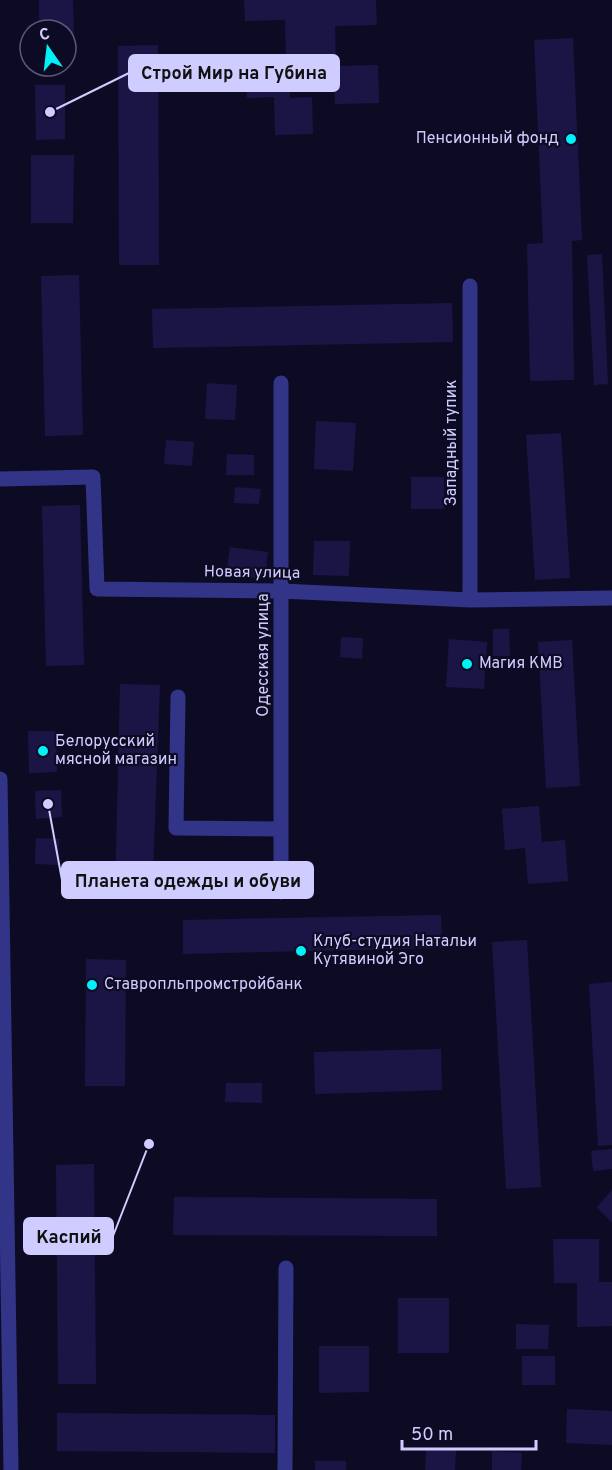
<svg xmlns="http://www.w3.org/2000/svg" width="612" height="1470" font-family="Overpass,sans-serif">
  <rect width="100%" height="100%" fill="#0d0b23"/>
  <!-- building -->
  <path fill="#1b1546" d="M39,0H73L74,37H66V30H39Z
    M244,0H376L377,25L335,26L336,66L378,65L379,103L335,104L334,79L290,80V98L312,97L313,134L275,135L274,97L247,98L246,59L286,58L285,20L245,21Z
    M573,38L582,240L572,241L574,380L530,381L527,244L543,243L534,40Z
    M158,45L159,265H119L118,46Z
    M35,85H65V139L36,140Z
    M31,155H74L73,223H31Z
    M602,254L608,384L594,385L587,255Z
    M79,275L83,435L45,436L41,276Z
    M452,303L453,342L153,348L152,309Z
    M207,383L237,385L235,420L205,419Z
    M316,421L356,423L353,471L314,469Z
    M561,433L570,578L535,580L526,435Z
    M166,440L194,442L192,466L164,464Z
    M227,454L254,455V475H226Z
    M411,477H444V509H411Z
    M235,487L261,489L259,504L234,503Z
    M80,505L84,665L46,666L42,506Z
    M314,541H350L349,576L313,575Z
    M230,547L268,552L265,579L226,575Z
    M493,629H509L510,656H493Z
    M341,637L363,638L362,659L340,657Z
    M449,639L487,642L484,689L446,687Z
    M572,640L580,786L546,788L538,642Z
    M120,684L160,685L152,898L115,897Z
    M28,731H56L57,772L29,773Z
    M61,790L62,817L36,819L35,791Z
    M539,806L542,842L565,840L568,881L528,884L525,848L505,850L502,809Z
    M36,838L59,839L58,865L35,864Z
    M441,915L442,948L183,954V920Z
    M527,940L541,1187L506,1189L492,942Z
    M86,959L126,960L125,1086H85Z
    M612,982V1145L598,1146L589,984Z
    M441,1049L442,1090L315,1094L314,1052Z
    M226,1083H262V1103L225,1102Z
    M612,1149V1169L593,1171L591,1151Z
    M94,1164L96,1384H58L56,1165Z
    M612,1190V1223L597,1207Z
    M174,1197L437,1199V1236L173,1235Z
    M553,1239H599V1282H612V1326L577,1327V1283H554Z
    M398,1298H449V1353H398Z
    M516,1324L549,1325L548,1349H516Z
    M319,1346H369V1392L319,1393Z
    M522,1356H555V1385H522Z
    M567,1409L612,1411V1445L566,1443Z
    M57,1413L275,1415V1453L57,1451Z
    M426,1449L456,1450L455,1470H425Z
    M492,1451L522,1453L521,1470H492Z
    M315,1461H346V1470H315Z"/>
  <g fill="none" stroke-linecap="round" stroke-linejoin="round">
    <!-- street -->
    <path stroke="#313487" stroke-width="15" d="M470,286V600
      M0,479L93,477L97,589L282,591L470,600L612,598
      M178,697L176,828L281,829
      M0,779L11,1470
      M281,892V383
      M285,1470L286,1268"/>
  </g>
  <!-- markers -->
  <g fill="#00f1f8" stroke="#0d0b23" stroke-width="2">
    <circle cx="571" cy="139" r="6"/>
    <circle cx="467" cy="664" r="6"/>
    <circle cx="43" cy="751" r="6"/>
    <circle cx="301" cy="951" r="6"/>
    <circle cx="92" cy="985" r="6"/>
  </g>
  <g text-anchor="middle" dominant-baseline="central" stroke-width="4.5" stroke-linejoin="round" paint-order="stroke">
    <!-- poi labels -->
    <g font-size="16" fill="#cfcdff" stroke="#0d0b23" text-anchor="start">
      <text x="559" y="139" text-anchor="end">Пенсионный фонд</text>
      <text x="479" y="664">Магия КМВ</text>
      <text x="55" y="742">Белорусский<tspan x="55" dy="18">мясной магазин</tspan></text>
      <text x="313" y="942">Клуб-студия Натальи<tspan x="313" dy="18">Кутявиной Эго</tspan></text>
      <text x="104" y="985">Ставропльпромстройбанк</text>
    </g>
    <!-- street labels -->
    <g font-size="16" fill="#cfcdff" stroke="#0d0b23">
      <text transform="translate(452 443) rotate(-90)">Западный тупик</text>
      <text transform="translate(252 573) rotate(1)">Новая улица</text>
      <text transform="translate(264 655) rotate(-90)">Одесская улица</text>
    </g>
  </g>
  <!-- callouts -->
  <path fill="none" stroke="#cfcdff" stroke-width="2" d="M50 112L129 73M48 804L62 880M149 1144L113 1236"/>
  <g fill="#cfcdff" stroke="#0d0b23" stroke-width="2">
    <circle cx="50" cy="112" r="6"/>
    <circle cx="48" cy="804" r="6"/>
    <circle cx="149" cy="1144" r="6"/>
  </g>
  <g fill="#cfcdff" stroke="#cfcdff" stroke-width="2">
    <rect x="129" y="55" width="210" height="36" rx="6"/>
    <rect x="62" y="862" width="251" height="36" rx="6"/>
    <rect x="24" y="1218" width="89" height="36" rx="6"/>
  </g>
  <g font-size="18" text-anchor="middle" font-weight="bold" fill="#111">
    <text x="234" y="79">Строй Мир на Губина</text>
    <text x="188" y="887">Планета одежды и обуви</text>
    <text x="69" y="1243">Каспий</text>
  </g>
  <!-- north arrow -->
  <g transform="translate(48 48) rotate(346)"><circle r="28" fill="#0d0b23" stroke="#5b597b" stroke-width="1.5"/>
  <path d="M0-4.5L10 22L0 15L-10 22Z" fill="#00f1f8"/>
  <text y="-9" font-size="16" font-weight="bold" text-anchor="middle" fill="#cfcdff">С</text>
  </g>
  <!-- scale -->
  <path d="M402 1440v9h134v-9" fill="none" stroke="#cfcdff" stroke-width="3"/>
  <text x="411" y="1440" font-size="18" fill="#cfcdff" stroke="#0d0b23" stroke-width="4.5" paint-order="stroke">50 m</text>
</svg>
